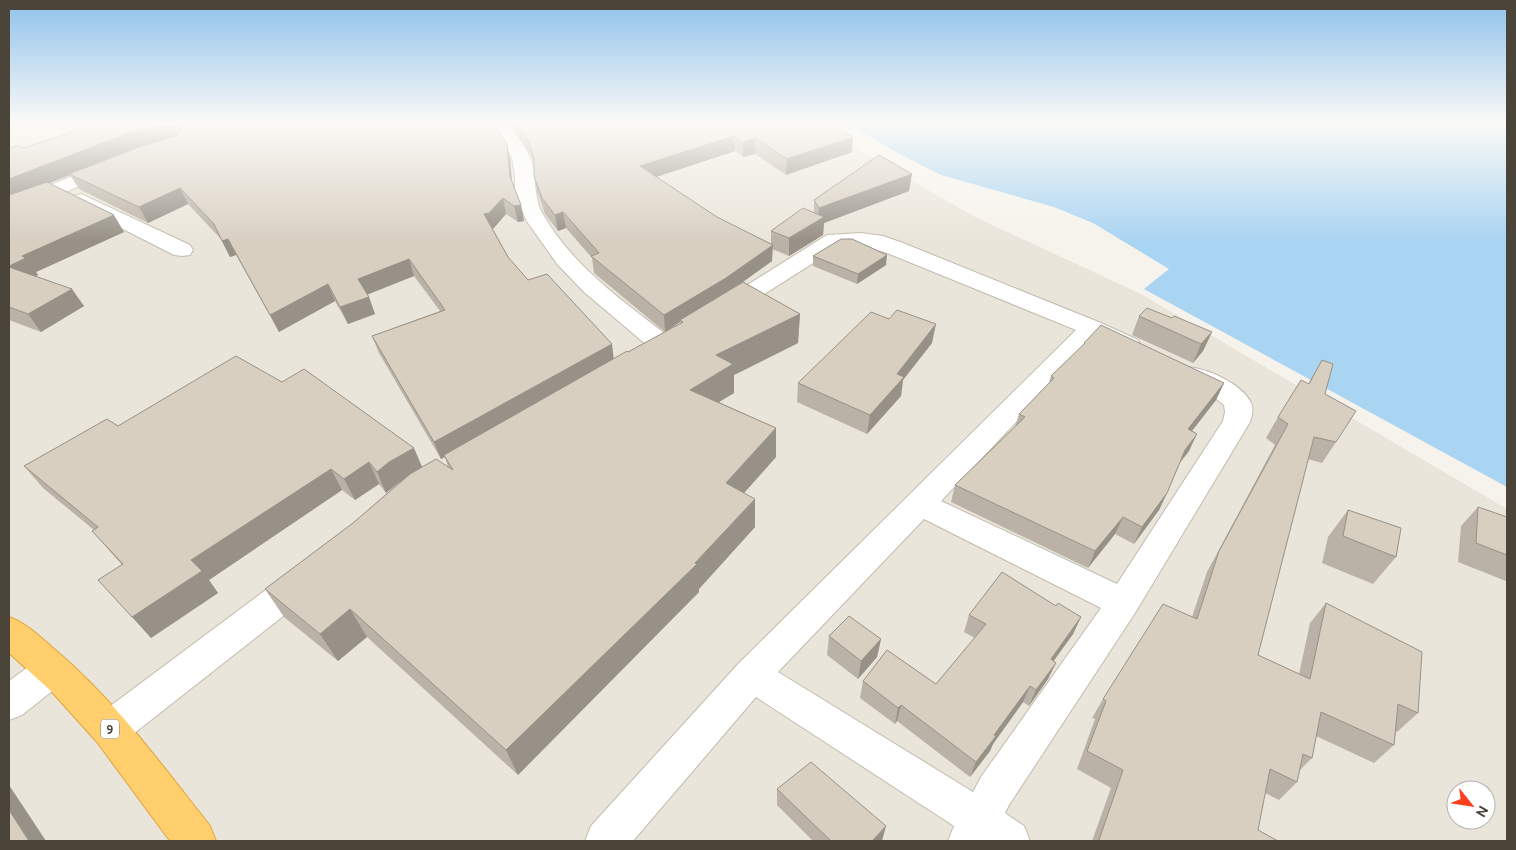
<svg xmlns="http://www.w3.org/2000/svg" width="1516" height="850" font-family="Ubuntu,sans-serif">
  <rect width="100%" height="100%" fill="#f6f3ec"/>
  <!-- residential -->
  <path fill="#eae5da" fill-rule="evenodd" d="M9,122H811L973,216L1141,294L1507,509V841H9ZM1456,790H1486V820H1456Z"/>
  <!-- water -->
  <path fill="#a9d4f2" d="M845,122H1507V487L1144,289L1169,269L1093,223L1054,207L941,175L894,151Z"/>
  <g fill="none" stroke-linecap="round" stroke-linejoin="round">
    <defs>
      <path id="street" d="M490,122H506C514,133 527,147 531,160C537,179 533,199 544,216C574,268 627,304 673,340L676,346L673,352L664,354L655,352L584,292L557,264L526,220L515,192V175L512,158Z
        M109,162L116,164L118,168L116,172L9,214V201Z
        M81,194L190,245L193,250L190,255L182,256L174,255L74,204L71,200L74,196Z
        M861,233L883,236L903,243L1101,323L1138,340L1141,346L1138,352L1129,354L1120,352L1095,339L941,501L1117,584L1223,421L1225,412L1224,405L1210,394L1179,380L1175,374L1179,368C1199,363 1242,383 1251,403C1254,409 1252,415 1250,422L1135,613L1009,805L1005,813L1024,826L1030,841H948L954,826L756,697L633,841H585L591,826L739,663L1076,330L887,253L861,245L840,246L733,314L725,316L717,314L713,309L717,304L827,235ZM924,519L1101,608L981,777L973,792L778,672Z
        M303,567L315,571L319,581L315,591L123,742L110,747L97,742L91,729L97,716L291,571Z
        M52,654L65,659L70,670L65,681L22,715L9,720V681L39,659Z"/>
      <path id="highway" d="M9,617C26,623 39,636 53,648C114,699 161,764 210,826L216,841H170L97,742L51,691L9,653Z"/>
    </defs>
    <!-- street casing -->
    <use href="#street" stroke="#c2bbae" stroke-width="2"/>
    <!-- highway casing -->
    <use href="#highway" stroke="#e0a43c" stroke-width="2"/>
    <!-- street -->
    <use href="#street" fill="#fff" fill-rule="evenodd"/>
    <!-- highway -->
    <use href="#highway" fill="#ffcf6e" fill-rule="evenodd"/>
  </g>
  <!-- wall -->
  <path fill="#bab2a6" d="M91,122H493L507,144L510,159L512,184L521,205L524,221L518,222L506,214L493,229L508,257L528,280L614,358L628,352L681,324L680,322L665,332L594,273L592,258L566,228L558,231L545,214L537,192L534,176V164L532,157L508,122H827L852,152L786,175L755,154L743,157L735,151L656,177L717,217L771,244V231L814,213V200L909,191L824,223L823,235L789,256L772,249V261L743,282L800,314L798,343L734,375V393L719,402L776,428V457L744,493L755,527L699,589V592L518,775L367,637L338,661L284,617L265,589L353,523L400,482L386,493L379,484L355,500L342,490L209,580L218,593L151,638L122,565L92,531L94,530L43,488L24,466L118,426L422,467H448L445,457L441,459L379,353L372,336L440,311L414,276L367,294L375,314L348,324L335,301L279,332L236,255L230,257L221,239L188,204L148,223L79,189L70,175L49,183L124,232L36,272L38,275L35,276L84,306L41,332L9,320V149L23,148L95,124Z
    M813,256L886,265L857,284L813,266Z
    M1139,316L1172,318L1212,332L1203,351L1193,363L1132,335Z
    M932,343L903,380L901,396L867,434L797,402L798,383Z
    M1084,343L1224,383L1216,400L1192,431L1189,451L1180,463L1167,493L1159,510L1134,544L1115,534L1088,568L951,502L955,485L1015,427L1019,414L1049,383L1051,376L1083,346Z
    M1322,360L1325,394L1336,442L1322,463L1308,459L1258,655L1299,674L1310,623L1326,603L1418,713L1397,732L1396,731L1394,745L1374,763L1316,736L1312,758L1300,770L1297,782L1279,800L1265,793L1258,830L1278,841H1092L1111,788L1077,769L1095,719L1092,718L1103,699L1192,617L1207,572L1275,445L1266,438L1278,417L1308,384Z
    M1478,507L1507,517V580L1506,581L1458,562L1461,526Z
    M1348,510L1396,557L1373,584L1322,563L1328,537Z
    M1056,606L1081,617L1073,634L1054,661L1048,679L1029,706L1023,702L993,744L990,751L970,777L897,721L895,724L860,698L863,681L936,684L975,638L964,632L969,615Z
    M829,636L881,639L877,657L858,679L827,655Z
    M777,789L882,841H813L777,805Z"/>
  <!-- shaded-wall -->
  <path fill="#979187" d="M172,122L179,137L69,174L70,175L9,199V179L126,134Z
    M734,136L735,151L641,182L640,166Z
    M853,137L852,152L786,175L787,159Z
    M755,138V154L743,157V142Z
    M507,144L510,159L513,193L510,177Z
    M912,174L909,191L824,223L823,235L789,256V238L818,221L819,208Z
    M180,188L188,204L148,223L139,207Z
    M503,198L506,214L493,229L484,214Z
    M521,205L524,221L518,222L514,206Z
    M563,212L566,228L558,231L555,215Z
    M114,215L124,232L36,272L38,275L19,284L9,270V266L22,256Z
    M228,239L236,255L230,257L222,241Z
    M773,245L772,261L726,294L680,320V322L665,332L664,315Z
    M887,255L886,265L857,284L858,274Z
    M409,259L414,276L364,296L358,279Z
    M328,284L335,301L279,332L270,315Z
    M72,289L84,306L41,332L28,314Z
    M369,297L375,314L348,324L340,307Z
    M800,314L798,343L734,375V393L692,418L690,390L716,355Z
    M936,324L932,343L903,380L901,396L867,434L870,415L897,374Z
    M1212,332L1203,351L1193,363L1201,344Z
    M612,344L614,361L444,455L445,457L441,459L434,442Z
    M1224,383L1216,400L1180,446L1188,429Z
    M776,428V457L727,512L726,483Z
    M1197,434L1189,451L1176,467L1185,450Z
    M414,448L423,469L398,483L386,493L377,472L389,462Z
    M369,462L379,484L355,500L344,479Z
    M331,469L342,490L209,580L218,593L151,638L132,617L191,560Z
    M1167,493L1159,510L1134,544L1142,527Z
    M755,499V527L699,589V592L518,775L506,750L695,563Z
    M1123,517L1115,534L1088,568L1095,551Z
    M350,609L367,637L338,661L320,634Z
    M1081,617L1073,634L1043,675L1051,659Z
    M881,639L877,657L858,679L861,661Z
    M1056,663L1048,679L1029,706L1036,690Z
    M1030,686L1023,702L993,744L990,751L970,777L976,762L994,735Z
    M901,705L897,721L895,724L898,708Z
    M9,785L46,841H29L9,810Z
    M886,826L882,841H872Z"/>
  <!-- building -->
  <path fill="#d8cfc1" stroke="#979187" d="M103,122H493L507,144L510,177L521,205L514,206L503,198L489,213L484,214L508,257L528,280L547,274L612,344L434,442L372,336L445,310L409,259L358,279L369,297L340,307L328,284L270,315L228,239L222,241L214,224L180,188L139,207L69,174L142,146L178,135L182,128L178,123L172,122L126,134L9,179V149L19,145L23,148Z
    M515,122H827L853,137L787,159L755,138L743,142L734,136L640,166L717,217L773,245L726,278L664,315L591,256L599,253L563,212L555,215L542,198L534,176V159L529,142Z
    M879,155L912,174L819,208L814,200Z
    M47,182L114,215L22,256L26,258L9,266V195Z
    M803,208L824,217L789,238L771,231Z
    M841,239H852L887,255L858,274L813,256Z
    M9,267L72,289L28,314L9,307Z
    M743,282L800,314L716,355L733,364L690,390L776,428L726,483L755,499L695,563L697,564L506,750L350,609L320,634L265,589L353,523L410,474L436,459L453,470L444,455L627,351L628,352L683,322L680,320Z
    M1147,308L1172,318L1174,316L1212,332L1201,344L1139,316Z
    M897,310L936,324L897,374L904,377L870,415L798,383L871,312L889,319Z
    M1101,325L1224,383L1188,429L1197,434L1185,450L1167,493L1142,527L1123,517L1095,551L955,485L1025,417L1019,414L1054,378L1051,376L1085,343H1084Z
    M236,356L282,382L304,369L414,448L389,462L377,472L369,462L344,479L331,469L191,560L202,571L132,617L98,580L123,564L92,531L98,527L24,466L107,419L118,426Z
    M1322,360L1333,364L1325,394L1356,411L1336,442L1314,437L1258,655L1310,679L1326,603L1422,652L1418,713L1398,704L1394,745L1321,712L1312,758L1303,754L1297,782L1270,769L1258,830L1278,841H1101L1099,840L1123,770L1087,751L1106,701L1103,699L1163,604L1197,619L1219,551L1288,424L1278,417L1301,380L1309,384Z
    M1478,507L1507,517V555L1476,543Z
    M1348,510L1401,528L1396,557L1343,536Z
    M1002,572L1056,606L1058,603L1081,617L1051,659L1056,663L1036,690L1030,686L994,735L996,736L976,762L901,705L898,708L863,681L887,650L936,684L986,624L969,615Z
    M849,616L881,639L861,661L829,636Z
    M811,762L886,826L872,841H831L777,789Z
    M9,810L29,841H9Z"/>
  <!-- sky -->
  <linearGradient id="sky" x2="0" y2="1"><stop stop-color="#8fc1ec"/><stop offset="0.51" stop-color="#fbfaf6"/><stop offset="1" stop-color="#fbfaf6" stop-opacity="0"/></linearGradient>
  <rect width="1516" height="241" fill="url(#sky)"/>
  <g text-anchor="middle" dominant-baseline="central" stroke-width="4.5" stroke-linejoin="round" paint-order="stroke">
    <!-- shield labels -->
    <rect fill="#fff" stroke="#817c74" stroke-width="1" x="101" y="719.5" width="18" height="19" rx="4"/>
    <g font-size="12" font-weight="bold" fill="#4b4439">
      <text x="110" y="729">9</text>
    </g>
  </g>
  <!-- border -->
  <rect width="1516" height="850" fill="none" stroke="#4b4439" stroke-width="20"/>
  <!-- north arrow -->
  <g transform="translate(1471 805) rotate(120)"><circle r="24" fill="#ffffff" stroke="#b7b4b0"/>
  <path d="M0-4L9 19L0 12L-9 19Z" fill="#fc3f1d"/>
  <text y="-8" font-size="14" font-weight="bold" text-anchor="middle" fill="#4b4439">N</text>
  </g>
</svg>
